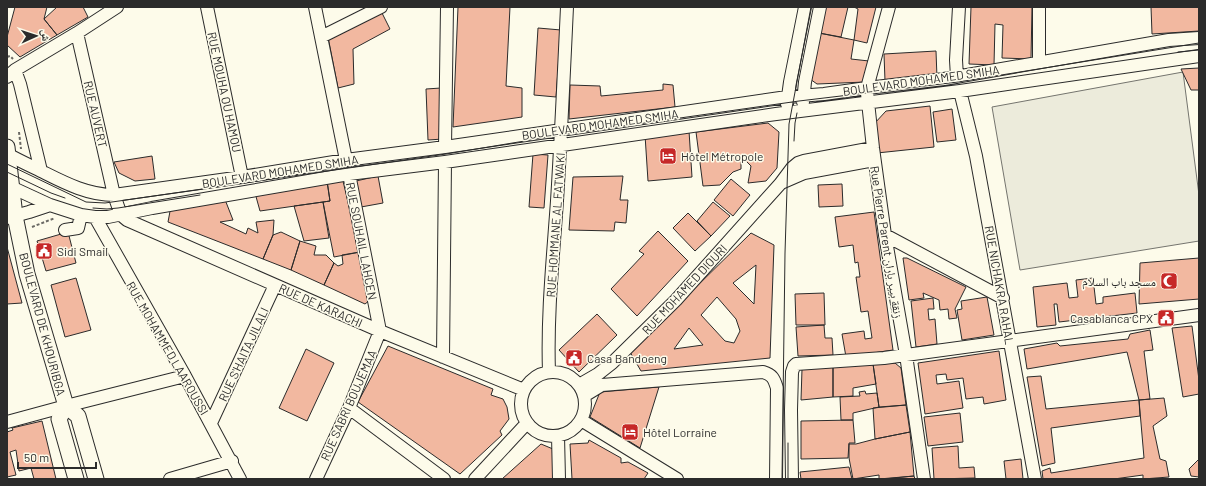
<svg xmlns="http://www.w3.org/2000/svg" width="1206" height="486" font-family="Barlow,'Noto Naskh Arabic',sans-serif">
  <rect width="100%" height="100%" fill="#fdfbea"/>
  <!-- green -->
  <path fill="#ecebdb" stroke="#74746e" d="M1183,72L1199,195V241L1020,270L992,107Z"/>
  <!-- building -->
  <path fill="#f2b8a0" stroke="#2b2b2b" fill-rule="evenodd" d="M15,7H47L44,19L57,35L20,57L7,45V37Z
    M57,7H83L88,17L57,35L44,19Z
    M458,7H510L506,86L522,88V117L453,127Z
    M825,7H848L841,37L819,33Z
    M854,7H876L867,43L854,40L858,9Z
    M971,7H1032L1031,59L1002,58L1003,25L995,24L994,65L969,64Z
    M1151,7H1199V31L1152,34Z
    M381,11L390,29L353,49L354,84L338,88L328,37Z
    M538,28L561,30L556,97L534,95Z
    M819,33L854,40L851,59L869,61L865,82L817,84L810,79Z
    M936,51L937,78L885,81L884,54Z
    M1199,68V90H1191L1181,69Z
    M663,84L673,85L675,107L569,119L570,85L600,86L601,96L663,90Z
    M441,88L443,139L428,140L426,89Z
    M930,106L934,147L877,153L874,124L886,111Z
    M952,109L956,140L937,142L933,112Z
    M768,123L779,132L777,168L766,181L748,183L751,166L746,161L741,162V169L733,172L720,185L703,186L696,132Z
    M689,131L692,177L648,181L645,135Z
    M533,154L548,155L544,208L529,207Z
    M152,156L155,179L135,181L119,173L114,162Z
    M378,176L383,203L361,207L356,181Z
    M623,176L620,200H628L626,223L615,222L614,231L569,230L573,177Z
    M342,177L360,252L334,257L323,202L330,201L327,181Z
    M731,179L750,195L733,216L714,200Z
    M327,181L330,201L260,211L255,193Z
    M842,184L843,206L819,207L818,185Z
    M224,197L233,220L220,222L246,234L248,228L258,233L256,222L274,220L273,235L263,259L168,222L171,206Z
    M323,202L329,238L304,241L294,206Z
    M713,202L730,216L711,236L697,221Z
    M874,212L893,350L846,357L842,334L864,331L865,339L872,338L868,311L861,312L856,277H860L858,262L855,263L853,245L839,247L835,217Z
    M688,213L711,236L695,251L673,228Z
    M658,231L688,261L637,316L611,289L644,254L639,251Z
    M68,232L76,263L46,271L37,241Z
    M281,232L300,241L291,270L263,259L273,235Z
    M751,233L774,245L770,358L641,371L630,352ZM756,265L754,304L733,283ZM717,297L736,319L740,331L734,343L725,341L701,315ZM689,328L703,345L674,349Z
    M300,241L316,246L314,255H326L334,263L324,285L291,270Z
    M7,247L22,303L7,304Z
    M360,252L370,300L365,304L324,285L334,263L338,266L343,264L342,255Z
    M903,258H907L966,287L955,309L957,318L949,319L948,309L940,310L939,300L923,293L924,298L909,300Z
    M1199,258V299L1139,304L1140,263Z
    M76,278L91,330L65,337L51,285Z
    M1093,278L1096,304L1103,303V297L1135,293L1137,313L1059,322L1057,304H1054L1056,325L1037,327L1033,287L1067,283L1069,298L1078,297L1076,280Z
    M824,293L825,325H796L795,294Z
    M987,297L994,335L962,340L957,310L962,309L961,301Z
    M933,298L934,309H928L929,320L935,319L937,344L916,347L911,301Z
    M597,314L617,335L579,372L559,350Z
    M824,325L825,338H832L833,355L798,356L796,327Z
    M1192,326L1199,380V394L1183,397L1172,328Z
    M1150,330L1153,350L1144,351L1150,399L1139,400L1127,352L1027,369L1024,349L1057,343L1060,346L1128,339L1130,334Z
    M388,346L493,389L491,395L503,399L507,407L509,419L500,431L502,435L460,474L358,402Z
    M306,349L334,363L307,421L279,408Z
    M999,351L1006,400L984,404L983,397L966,399L963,378L947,380L946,374L936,375L937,384L959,381L963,408L925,414L918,363Z
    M895,363L901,368L906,405L879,407L873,364Z
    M873,364L876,384L853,388V396L833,397V367Z
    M833,367V397L801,400L802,369Z
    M1041,376L1046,409L1139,400L1140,416L1051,428L1055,463L1042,466L1027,377Z
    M659,387L640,448L590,417L600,392Z
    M865,391L866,394L877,393L879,407L853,413V420H841L840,397L860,396L859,392Z
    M1164,398L1167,416L1153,426L1160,459L1166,461L1169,477L1143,479V475L1114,479H1043L1042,471L1050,468L1051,473L1144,458L1139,400Z
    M906,405L910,432L875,439L873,408Z
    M960,413L963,442L928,446L924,417Z
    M853,420L855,443H849L848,458L801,459V421Z
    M42,421L56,479H34L31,468L19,471L16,450L10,452L16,475L7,477V432L13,430L12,428Z
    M910,432L914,476L879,479V475L853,479L849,458V444H856L875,439Z
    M589,440L621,458V463L628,462L648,473L644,479H572L570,444L588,443Z
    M541,444L553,449V479H502Z
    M958,446L959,468L974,467L975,478L934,479L932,448Z
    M1021,459L1023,479H1006L1004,461Z
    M1199,459V477L1191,476L1189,469Z
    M849,467L852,479H801L800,472Z
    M914,476L915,479H884Z"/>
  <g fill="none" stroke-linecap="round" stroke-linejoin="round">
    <defs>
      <path id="minor" d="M207,7L242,177
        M315,7L346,160
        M889,7L867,88V93L873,148L885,235L906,355L924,479
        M77,33L114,195L121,215L127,220L380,331L524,390
        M321,37L381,7
        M1039,62V7
        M15,70L20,84L41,171
        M7,77L15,70L77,33L117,7
        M957,77L956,60L959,7
        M960,91L976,156L1035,479
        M803,102L805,82L820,7
        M787,104L790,82L805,7
        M445,147L447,7
        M9,155C20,161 31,166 43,172C65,183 88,195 114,195L242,177L346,160L445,147L787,97L824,94L867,88L944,79L1169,40L1199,38
        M781,183L804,173L874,160
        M11,187L50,205
        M95,217L185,376L240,479
        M7,218L29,212L50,205L81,215L95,217H108L152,208L349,174L445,162L776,114L960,91L1199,56
        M65,230L78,228L81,215
        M885,235L1003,298
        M443,357L445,162
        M521 404a32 32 0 1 1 64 0a32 32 0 1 1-64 0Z
        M549,372C547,315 553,258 557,201C561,137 564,72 567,7
        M579,385L598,374L612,363L676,300L780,184L792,168L798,163L804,161L873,148
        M584,396L602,385L763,372C773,375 774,379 777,388L776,479
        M349,408L444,479
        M581,420L677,479
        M7,422L66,406L185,376
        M211,423L275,285
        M558,436L559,479
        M170,479L232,461
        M316,479L349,408L380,331L349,174
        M475,479L527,423
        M792,479L791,410L792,372L794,366L796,364L884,358L1199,315"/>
      <path id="major" d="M7,147L15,216L27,274L66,406L78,416L96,479
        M66,406L59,419L76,479"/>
    </defs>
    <!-- minor casing -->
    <use href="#minor" stroke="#2b2b2b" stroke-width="14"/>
    <!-- major casing -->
    <use href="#major" stroke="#2b2b2b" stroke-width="17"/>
    <!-- path -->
    <path stroke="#6a6964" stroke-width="2" stroke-dasharray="3 2" stroke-linecap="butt" d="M7,57L10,56L13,59
      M19,132L21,149
      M32,227L55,218"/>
    <!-- minor -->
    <use href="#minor" stroke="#fdfbea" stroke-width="12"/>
    <!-- major -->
    <use href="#major" stroke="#fdfbea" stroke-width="15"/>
    <!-- tram -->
    <path stroke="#2b2b2b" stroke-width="1" d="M1178,52L1199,50
      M794,141L795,123L797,113
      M7,164L86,202L105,203L446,154L561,135L799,101L958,82L1199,43
      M7,172L51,193L65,198
      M93,208L107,209L118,208L200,195
      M782,479L785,253L789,124L811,7
      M788,479V443"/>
  </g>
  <!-- icons -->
  <defs>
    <symbol id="hotel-square" viewBox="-11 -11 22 22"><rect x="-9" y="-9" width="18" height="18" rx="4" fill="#c62828" stroke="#fdfbea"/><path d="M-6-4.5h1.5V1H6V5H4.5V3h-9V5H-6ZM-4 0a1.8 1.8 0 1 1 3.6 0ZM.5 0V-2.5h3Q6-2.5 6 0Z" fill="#fff"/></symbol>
    <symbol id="civic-square" viewBox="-11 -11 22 22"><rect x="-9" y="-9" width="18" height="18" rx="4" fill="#c62828" stroke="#fdfbea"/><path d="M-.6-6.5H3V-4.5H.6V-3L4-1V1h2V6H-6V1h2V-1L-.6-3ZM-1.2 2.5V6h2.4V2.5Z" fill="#fff"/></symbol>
    <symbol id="mosque-square" viewBox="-11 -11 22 22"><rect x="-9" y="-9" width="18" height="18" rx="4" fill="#c62828" stroke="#fdfbea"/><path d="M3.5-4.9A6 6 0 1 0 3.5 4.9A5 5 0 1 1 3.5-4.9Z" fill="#fff"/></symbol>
  </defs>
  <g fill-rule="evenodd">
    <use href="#hotel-square" x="658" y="146" width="20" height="20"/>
    <use href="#civic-square" x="34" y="241" width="20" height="20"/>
    <use href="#mosque-square" x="1159" y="271" width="20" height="20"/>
    <use href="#civic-square" x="1156" y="308" width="20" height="20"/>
    <use href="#civic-square" x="564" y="348" width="20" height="20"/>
    <use href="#hotel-square" x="620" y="422" width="20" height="20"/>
  </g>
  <g text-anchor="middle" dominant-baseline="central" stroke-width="3" stroke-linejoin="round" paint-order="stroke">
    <!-- street labels -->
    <g font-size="12" fill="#2b2b2b" stroke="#fdfbea">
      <text transform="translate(921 80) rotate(-8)">BOULEVARD MOHAMED SMIHA</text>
      <text transform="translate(225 92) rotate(78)">RUE MOUHA OU HAMOU</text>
      <text transform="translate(96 114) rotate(77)">RUE AUVERT</text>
      <text transform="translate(600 124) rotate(-8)">BOULEVARD MOHAMED SMIHA</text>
      <text transform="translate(280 171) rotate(-9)">BOULEVARD MOHAMED SMIHA</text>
      <text transform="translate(555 225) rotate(-86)">RUE HOMMANE AL FATWAKI</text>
      <text transform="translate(362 241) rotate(79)">RUE SOUHAIL LAHCEN</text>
      <text transform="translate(887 242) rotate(81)">Rue Pierre Parent زنقة بيير باران</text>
      <text transform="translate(1000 285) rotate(80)">RUE NICHAKRA RAHAL</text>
      <text transform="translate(684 289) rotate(-47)">RUE MOHAMED DIOURI</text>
      <text transform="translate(321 305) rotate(24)">RUE DE KARACHI</text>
      <text transform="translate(43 324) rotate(75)">BOULEVARD DE KHOURIBGA</text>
      <text transform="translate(168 348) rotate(60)">RUE MOHAMMED LAAROUSSI</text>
      <text transform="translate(243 354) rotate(-65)">RUE S'HAITA JILALI</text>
      <text transform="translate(348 405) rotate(-66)">RUE SABRI BOUJEMAA</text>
    </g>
    <!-- poi labels -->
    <g font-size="12" fill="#2b2b2b" stroke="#fdfbea" text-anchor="start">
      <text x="681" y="156">Hôtel Métropole</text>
      <text x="57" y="251">Sidi Smail</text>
      <text x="1156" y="281" text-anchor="end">مسجد باب السلام</text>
      <text x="1153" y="318" text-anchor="end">Casablanca CPX</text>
      <text x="587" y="358">Casa Bandoeng</text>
      <text x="643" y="432">Hôtel Lorraine</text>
    </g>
  </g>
  <!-- border -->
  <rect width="1206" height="486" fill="none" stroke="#2b2b2b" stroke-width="16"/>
  <!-- north arrow -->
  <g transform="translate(36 36) rotate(87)" stroke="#fdfbea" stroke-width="3" paint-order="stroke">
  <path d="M0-3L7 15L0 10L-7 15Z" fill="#2b2b2b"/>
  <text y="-6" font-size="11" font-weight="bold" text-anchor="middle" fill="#2b2b2b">ش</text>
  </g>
  <!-- scale -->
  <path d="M18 462v6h78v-6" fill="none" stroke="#2b2b2b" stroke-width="2"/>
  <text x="24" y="462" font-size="12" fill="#2b2b2b" stroke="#fdfbea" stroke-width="3" paint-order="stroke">50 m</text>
</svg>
